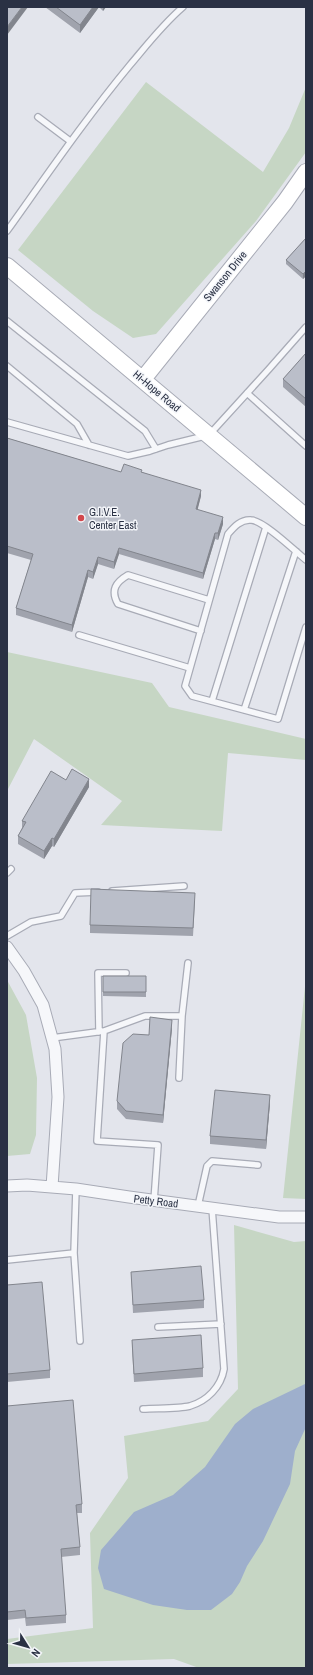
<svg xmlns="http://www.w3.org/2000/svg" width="313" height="1675" font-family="'Archivo Narrow',sans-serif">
  <rect width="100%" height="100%" fill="#e3e5ec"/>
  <!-- green -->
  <path fill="#c6d6c4" d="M146,82L263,172L289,128L306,87V152L256,221L156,334L133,338L93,311L18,250Z
    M7,652L152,683L169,707L306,739V760L228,753L222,831L101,825L122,801L34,739L7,791Z
    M306,977V1199L283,1198Z
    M7,980L26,1015L37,1078L36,1135L30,1154L7,1156Z
    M234,1225L294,1242L306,1241V1668H199L174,1659L7,1664V1639L93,1628L90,1533L128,1478L124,1436L208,1421L238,1389Z"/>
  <!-- water -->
  <path fill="#9eafcc" d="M305,1384H306V1427L295,1451L290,1484L263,1541L247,1566L240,1582L232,1594L211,1610H187L153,1605L104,1589L98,1568L101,1550L134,1512L173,1495L205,1467L235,1424L253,1409Z"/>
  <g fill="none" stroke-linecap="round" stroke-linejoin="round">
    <defs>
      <path id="lane" d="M38,117L70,141
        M7,231C47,175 86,118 130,65C147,45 163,24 183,7
        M7,321L145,431L156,449
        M7,366L77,424L89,445
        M247,393L306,446
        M7,422L128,456L150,451L168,445L209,435L269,369L306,327
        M306,560C295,551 263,520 251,520C241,519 234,527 228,534L185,686L192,696L278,719L306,627
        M201,631L118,604C110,590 116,582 128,575L209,600
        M79,635L190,668
        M212,701L266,527
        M244,710L296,551
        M7,873L11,869
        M112,891L184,886
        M7,936L31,922L61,916L75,893L98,892
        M182,1016L188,963
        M104,1031L145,1016H182L179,1078
        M99,1032L98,973H126
        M52,1038L104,1031L97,1141L158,1145L154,1201
        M198,1206L207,1166L212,1161L258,1165
        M74,1253L80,1341
        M7,1260L74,1253L76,1189
        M158,1327L221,1324
        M143,1409C156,1408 178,1409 190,1406C207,1401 221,1387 224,1369L212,1208"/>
      <path id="street" d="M7,947L24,971L43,1005L55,1049L58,1097L52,1187
        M7,1186L27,1185L76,1189L129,1197L279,1217H306"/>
      <path id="secondary" d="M7,266L306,517
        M143,379L285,202L306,172"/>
    </defs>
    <!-- lane casing -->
    <use href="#lane" stroke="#a8abb6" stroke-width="8"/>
    <!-- street casing -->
    <use href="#street" stroke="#a8abb6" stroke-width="13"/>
    <!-- secondary casing -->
    <use href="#secondary" stroke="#a8abb6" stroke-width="18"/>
    <!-- lane -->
    <use href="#lane" stroke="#f6f7fa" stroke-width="5.5"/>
    <!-- street -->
    <use href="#street" stroke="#f6f7fa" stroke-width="11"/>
    <!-- secondary -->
    <use href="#secondary" stroke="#fff" stroke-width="16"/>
  </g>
  <!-- wall -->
  <path fill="#a0a3ad" d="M45,7H106L103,11L99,7L80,33Z
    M306,238V276L303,279L286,264V260Z
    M306,353V407L283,387V379Z
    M7,438L121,472H142L201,496L197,510L223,524L218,540L215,539L203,579L119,554L114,569L98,564L93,579L88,577L72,632L16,615V608L31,560L7,553Z
    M66,780L89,787L54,847L52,846L44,859L18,844V836L22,828V821Z
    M195,901L193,936L90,933V925Z
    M103,976H146V997L103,996Z
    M172,1028L163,1123L126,1119L117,1109V1101L149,1035Z
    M270,1103L266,1149L210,1144V1136Z
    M131,1272L204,1300V1308L133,1313Z
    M7,1285L50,1370V1378L7,1382Z
    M132,1340L203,1368V1377L134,1382L132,1349Z
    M7,1406L82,1504V1513H77L80,1547V1555L61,1557L66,1615V1623L26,1626L25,1618L7,1620Z"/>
  <!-- shaded-wall -->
  <path fill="#82858d" d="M22,7H28L7,35V27Z
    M93,7H99L80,33V25Z
    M103,7H106L103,11Z
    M306,271V276L303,279V274Z
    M201,490V496L196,516V509Z
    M223,517V524L218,540V533Z
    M215,533V539L203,579V573Z
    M119,548V554L114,569V562Z
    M98,557V564L93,579V572Z
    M88,570V577L72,632V625Z
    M89,779V787L54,847V839Z
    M52,838V846L44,859V851Z
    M172,1020V1028L163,1123V1115Z
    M270,1095V1103L266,1149V1140Z"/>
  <!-- building -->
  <path fill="#babec9" stroke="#82858d" d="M7,7H22L7,27Z
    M56,7H93L80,25Z
    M306,238V271L303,274L286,260Z
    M306,353V399L283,379Z
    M7,438L121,472L124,464L142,470L141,472L201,490L196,509L223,517L218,533H215L203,573L119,548L114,562L98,557L93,572L88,570L72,625L16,608L33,554L7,546Z
    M72,769L89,779L54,839L52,838L44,851L18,836L26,822L22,821L51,771L66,780Z
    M91,889L195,893L193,928L90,925Z
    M103,976H146V992H103Z
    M150,1017L172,1020L163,1115L126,1111L117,1101L123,1043L133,1034L149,1035Z
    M215,1090L270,1095L266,1140L210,1136Z
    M201,1266L204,1300L133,1305L131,1272Z
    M42,1282L50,1370L7,1374V1285Z
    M201,1335L203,1368L134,1374L132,1340Z
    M73,1400L82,1504L76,1505L80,1547L61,1549L66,1615L26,1618L25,1610L7,1612V1406Z"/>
  <!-- markers -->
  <circle fill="#d2474c" stroke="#f3f5f9" stroke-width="1.5" cx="81" cy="518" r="4"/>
  <g text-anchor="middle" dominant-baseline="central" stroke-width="3" stroke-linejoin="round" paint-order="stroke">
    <!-- street labels -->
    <g font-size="11" fill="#2a3144" stroke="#f3f5f9">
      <text transform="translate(225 276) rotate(-51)">Swanson Drive</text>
      <text transform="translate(157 391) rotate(40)">Hi-Hope Road</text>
      <text transform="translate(156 1201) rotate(7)">Petty Road</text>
    </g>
    <!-- poi labels -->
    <g font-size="11" fill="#2a3144" stroke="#f3f5f9" text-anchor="start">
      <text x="89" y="512">G.I.V.E.<tspan x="89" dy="13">Center East</tspan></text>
    </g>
  </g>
  <!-- border -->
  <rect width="313" height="1675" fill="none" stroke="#2a3144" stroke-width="16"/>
  <!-- north arrow -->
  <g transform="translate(28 1647) rotate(127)" stroke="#f3f5f9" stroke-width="3" paint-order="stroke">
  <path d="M0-3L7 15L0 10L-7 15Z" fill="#2a3144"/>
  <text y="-6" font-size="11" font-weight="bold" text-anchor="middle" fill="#2a3144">N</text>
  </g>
</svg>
